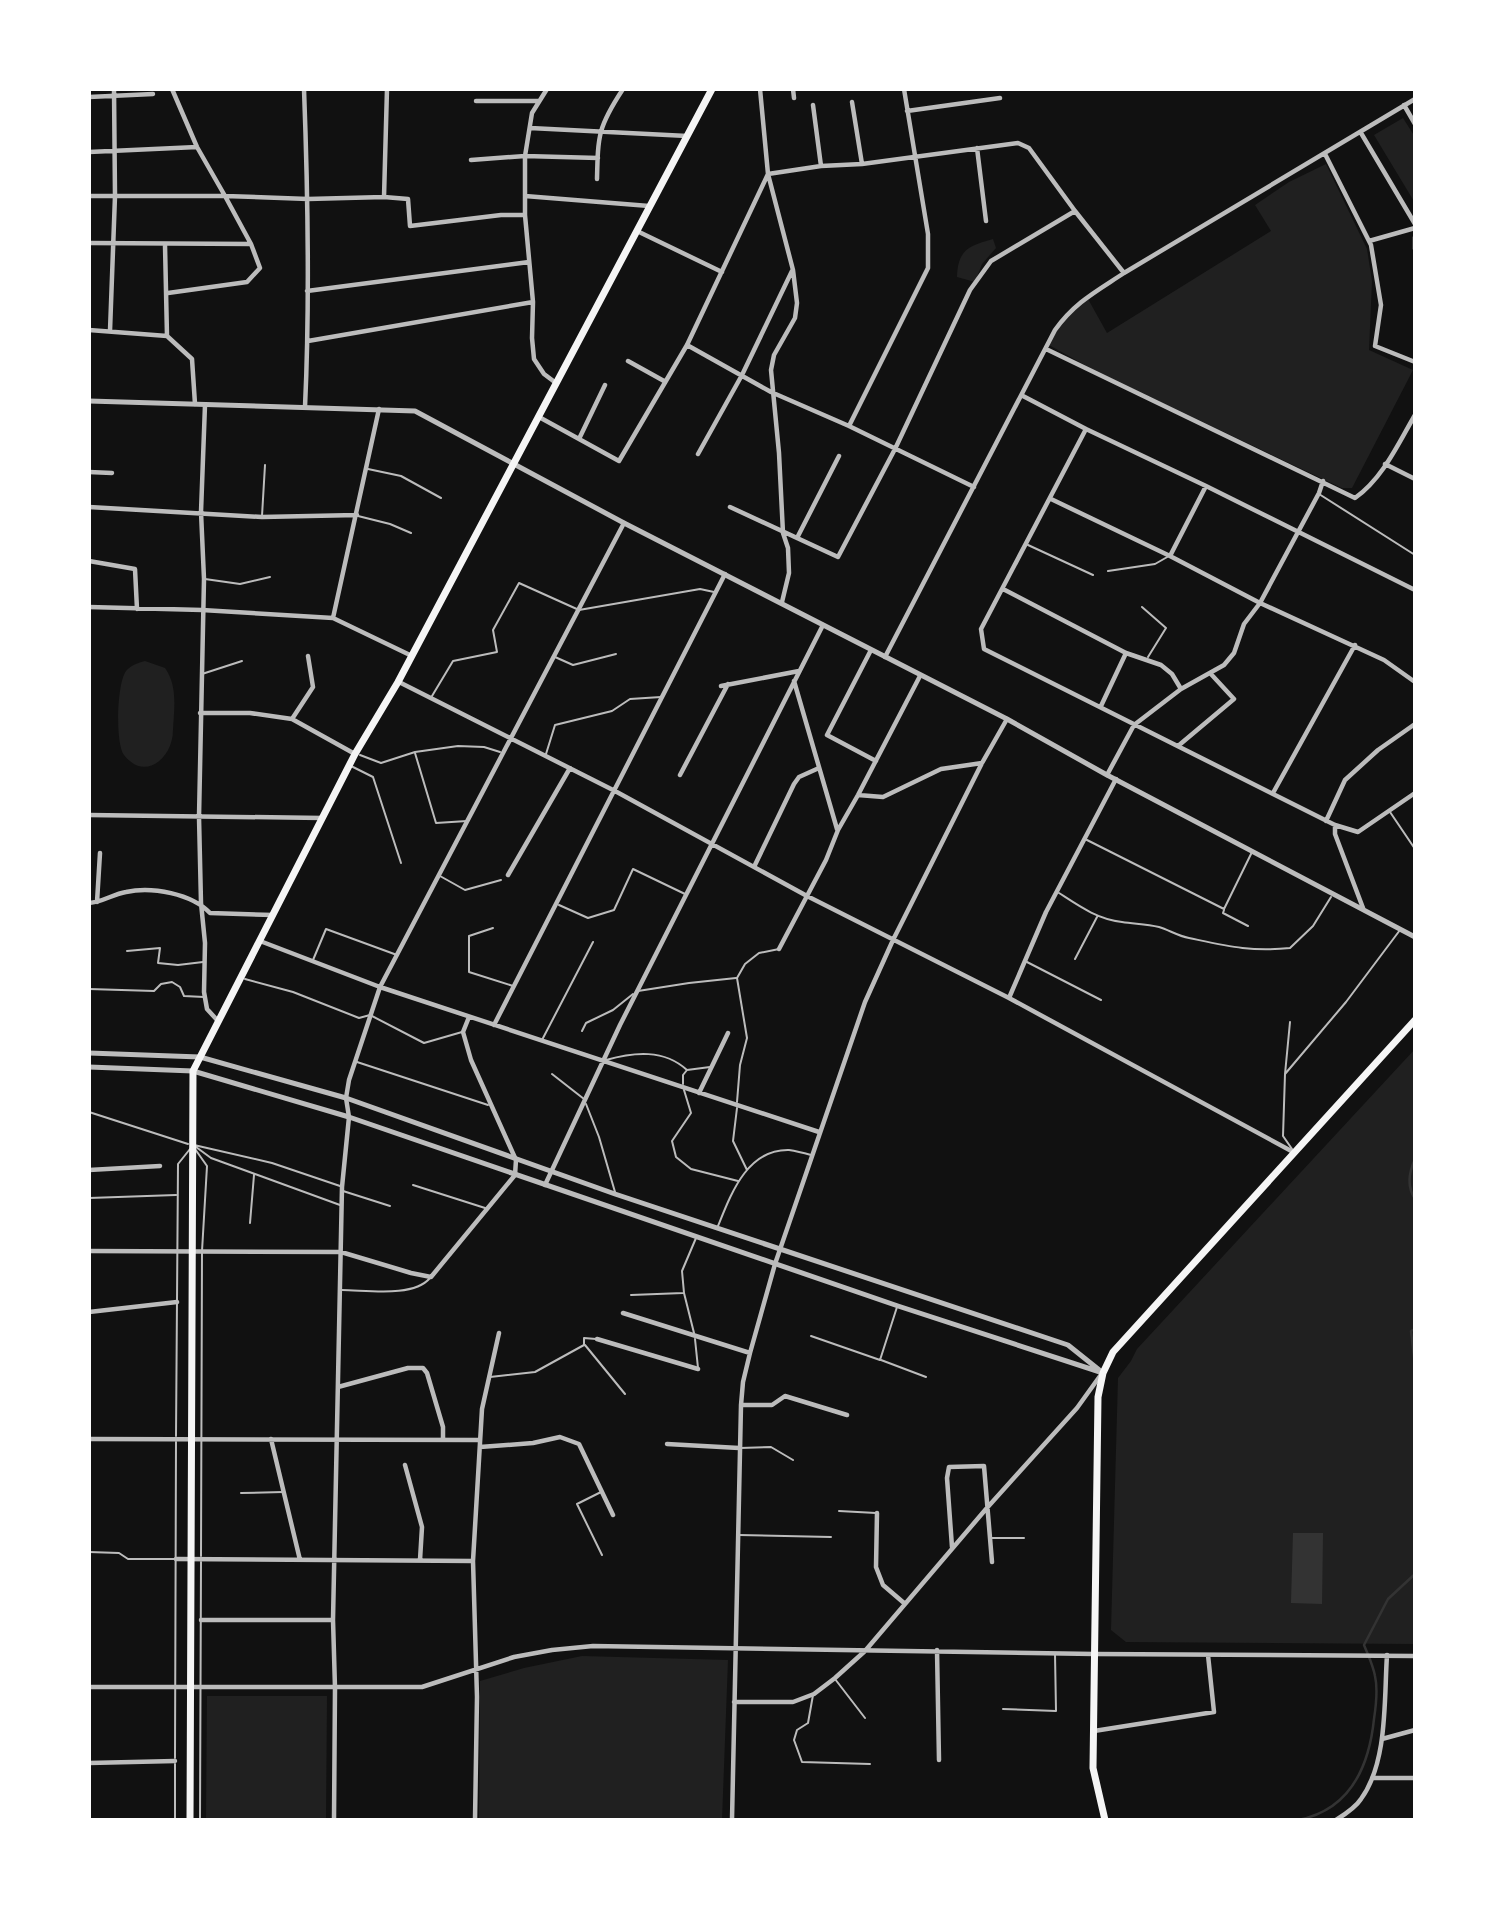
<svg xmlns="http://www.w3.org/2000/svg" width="1504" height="1909" font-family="'Sofia Sans Condensed',sans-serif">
  <rect width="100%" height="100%" fill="#111"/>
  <!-- green -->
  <path fill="#202020" d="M1403,118L1415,137V203L1374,135Z
    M1326,164L1367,249L1372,281L1369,350L1413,370L1352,488H1342L1099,373L1049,345L1062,322L1088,299L1107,333L1271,231L1255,205L1289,182Z
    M993,239L996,248L982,264L975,282L957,277C958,250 968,246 993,239Z
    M145,661L165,668C178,686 174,709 173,730C173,758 145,782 124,755C115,743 117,683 126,671C131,665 138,663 145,661Z
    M1415,1049V1644L1126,1642L1111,1630L1118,1378L1131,1361L1137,1349Z
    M582,1656L728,1660L722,1820H479L480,1681L524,1668Z
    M207,1696H327L326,1820H206Z"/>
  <!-- water -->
  <path fill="#333" d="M1293,1533H1323L1322,1604L1291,1603Z"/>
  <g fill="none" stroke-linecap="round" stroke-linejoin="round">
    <!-- stream -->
    <path stroke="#333" stroke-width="2.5" d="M1415,1159C1409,1172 1407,1187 1415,1199
      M1415,1329L1411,1331L1415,1365
      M1298,1820C1350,1810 1369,1767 1374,1719C1376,1706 1378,1689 1375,1676C1373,1665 1368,1655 1364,1645L1388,1599L1415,1574"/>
    <!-- service -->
    <path stroke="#bcbcbc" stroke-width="2" d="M368,469L401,476L441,498
      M1319,494L1415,555
      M262,516L265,465
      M358,516L390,524L411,533
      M1028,545L1093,575
      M1108,571L1155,564L1169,556
      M205,579L240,584L270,577
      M1142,607L1166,628L1148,657
      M555,657L573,665L616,654
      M202,674L242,661
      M432,696L453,661L497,652L493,630L519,583L579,610L700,589L714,592
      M415,753L436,823L467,821
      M546,754L555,725L612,711L630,699L661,697
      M360,755L381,763L415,752L458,746L484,747L500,752
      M351,766L373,777L401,863
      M1390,812L1415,849
      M1085,839L1224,909L1252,852
      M440,876L465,890L501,880
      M1059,893C1079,906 1097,919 1122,922C1135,924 1146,924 1159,927C1169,930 1178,936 1189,938C1227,946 1250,952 1290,948L1313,926L1331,897
      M559,905L588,918L614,910L633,869L685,894
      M1224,910L1223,913L1248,926
      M493,928L469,936V972L513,986
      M127,951L160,948L158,963L178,965L203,962
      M1075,959L1097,917
      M313,960L326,929L397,955
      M1025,961L1101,1000
      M245,979L293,992L359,1018L370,1015L424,1043L462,1032
      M89,989L154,991L161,984L172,982L180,987L184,996L204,997
      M638,991L689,983L736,978
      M1290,1022L1285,1074L1283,1136L1292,1149
      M582,1031L586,1023L613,1010L633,994
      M542,1040L593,942
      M606,1060C634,1052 664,1049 687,1070L710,1067
      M357,1062L488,1105
      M552,1074L584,1099
      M1285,1074L1346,1002L1400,930
      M683,1084V1075L687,1070
      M684,1090L691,1113L672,1141L676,1157L691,1169L738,1181
      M737,1102L740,1065L747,1038L737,978L745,964L759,953L779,949
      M586,1104L599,1137L615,1192
      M737,1108L733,1141L747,1170
      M89,1112L188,1144
      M194,1145L272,1163L340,1186
      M196,1147L211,1158L340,1205
      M195,1149L207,1166L202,1251L201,1556
      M413,1185L485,1208
      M343,1191L390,1206
      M89,1198L176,1195
      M250,1223L254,1175
      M718,1226C731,1194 747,1149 789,1150C796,1151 804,1153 811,1155
      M342,1290C366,1290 413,1298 430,1278
      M631,1295L683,1293
      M694,1333L684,1293L682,1271L696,1238
      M811,1336L880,1360L897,1307
      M695,1339L698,1368
      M585,1345L625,1394
      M881,1360L926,1377
      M490,1377L535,1372L584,1345V1338L596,1339
      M176,1436L178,1164L190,1149
      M740,1448L771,1447L793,1460
      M601,1492L577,1504L602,1555
      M241,1493L283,1492
      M839,1511L876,1513
      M739,1535L831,1537
      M992,1538H1024
      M89,1552L119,1553L128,1559H175
      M835,1679L865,1718
      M813,1695L808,1723L797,1730L794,1740L802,1762L870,1764
      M1003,1709L1056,1711L1055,1654
      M175,1758L176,1442
      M175,1820V1764
      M200,1820L201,1562"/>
    <!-- minor -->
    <path stroke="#bcbcbc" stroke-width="4.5" d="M172,89L197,147L225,196L308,199L384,197L387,89
      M304,89C308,195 310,301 305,407
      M547,89L532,113L525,156V215L533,302L532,338L534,359L544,374L556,383
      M760,89L768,174L793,270L797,303L795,318L774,355L771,370L779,453L783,533L788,548L789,573L782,602
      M793,89L794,98
      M89,97L153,94
      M476,101H539
      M852,102L862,164
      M813,105L821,166
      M1404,105L1415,124
      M907,111L1000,98
      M530,128L687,136
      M1361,133L1415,224
      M977,148L986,221
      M89,152L197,147
      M1325,154L1371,245L1381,305L1375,346L1415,362
      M471,160L525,156L598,158
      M768,174L821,166L862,164L1018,143L1029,148L1075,211L1124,273
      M597,179C598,135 598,127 623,89
      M89,196H225L251,244L260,268L247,282L168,293
      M525,196L649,206
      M384,197L408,199L410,226L501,215H525
      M637,231L722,272
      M1415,237V249
      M1369,241L1415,228
      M89,243L251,244
      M165,245L167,336
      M307,291L529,262
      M89,330L167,336L192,359L195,404
      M110,331L115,196L114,89
      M308,341L533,302
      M687,345L771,392L849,426L974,487
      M1046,349L1355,498C1383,478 1398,444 1415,415
      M628,361L664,381
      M1023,396L1086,429L1206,486L1415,590
      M205,405L201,512L204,579L199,817L201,903L205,943L204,992L207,1009L218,1021
      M539,417L619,461L687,345L768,174
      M849,426L928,268V234L904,89
      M1086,429L981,629L984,649L1335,825L1358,832L1415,793
      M579,439L605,385
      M698,454L742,375L792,271
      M1385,464L1415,479
      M89,472L112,473
      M1051,499L1170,556L1260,603L1384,660L1415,682
      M89,507L262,517L357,515
      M730,507L838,557L895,449L970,290L991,261L1075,211
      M797,538L839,456
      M1170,556L1206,486
      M89,561L135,569L137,609
      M1003,589L1126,653L1161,665L1172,674L1181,689
      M89,607L202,610L333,618L412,656
      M333,618L379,409
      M871,650L827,735L876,761
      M885,657L1055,330C1075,302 1097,291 1124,273L1415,99
      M794,681L837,829
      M399,682L615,791L807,896L1009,998L1295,1153
      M721,686L799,671
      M1101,706L1126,653
      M200,713H250L292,719L355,754
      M292,719L313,687L308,656
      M1178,746L1234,699L1210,673
      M680,775L728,684
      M1107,775L1134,725L1181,689L1224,665L1234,653L1244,624L1260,603L1319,493L1323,481
      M1273,793L1355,645
      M858,795L883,797L941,769L982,763
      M89,815L322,818
      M1326,821L1345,780L1378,750L1415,724
      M1335,825V834L1363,908
      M754,867L794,784L799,777L819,768
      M508,875L570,768
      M97,902L100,853
      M89,903C103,902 113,894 126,892C152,886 192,894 210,913L273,915
      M260,941L380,987L819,1132
      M779,949L826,860L838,830L858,795L920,676
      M1009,998L1046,912L1116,779
      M494,1025L725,574
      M699,1093L728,1033
      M89,1170L160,1166
      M545,1185L620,1025L823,625
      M89,1251L341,1252L411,1273L431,1277L515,1175L516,1160L471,1060L463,1032L469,1017
      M89,1312L177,1302
      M623,1313L750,1353
      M597,1339L698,1369
      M338,1387L408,1368H423L427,1373L443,1427V1440
      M741,1405H772L785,1396L847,1415
      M89,1439L480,1440
      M271,1439L300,1560
      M667,1444L739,1448
      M480,1447L533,1443L560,1437L579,1444L613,1515
      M405,1465L422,1527L420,1560
      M877,1513L876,1567L883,1585L904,1603
      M952,1547L947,1478L949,1467L984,1466L992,1562
      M176,1559L473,1561
      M201,1620H333
      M937,1650L939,1760
      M89,1687H422L514,1657L552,1650L593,1646L1094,1654L1415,1656
      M734,1702H793L814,1694L835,1678L865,1651L986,1509L1077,1408L1100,1376
      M1094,1731L1214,1712L1208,1655
      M1382,1739L1415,1730
      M89,1763L175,1761
      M1372,1778H1415
      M334,1820L335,1688L333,1620L342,1187L349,1117L346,1098L349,1080L380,987L624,523
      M475,1820L477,1697L473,1561L482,1409L499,1333
      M732,1820L741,1405L743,1382L750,1353L775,1264L865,1002L893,940L982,763L1007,719
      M1336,1820C1344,1815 1356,1807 1361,1799C1388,1762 1384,1699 1387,1655"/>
    <!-- tertiary -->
    <path stroke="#bcbcbc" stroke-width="5" d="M89,401L415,411L624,523L1007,719L1107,775L1415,937
      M89,1053L200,1057L346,1098L615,1194L1068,1345L1103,1373
      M89,1067L193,1071L349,1117L898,1306L1100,1372"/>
    <!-- primary -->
    <path stroke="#f5f5f5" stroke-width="7" d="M190,1820L193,1071L355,754L398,682L712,89
      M1105,1820L1093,1768L1098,1397L1103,1373L1113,1352L1415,1020"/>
  </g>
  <!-- border -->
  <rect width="1504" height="1909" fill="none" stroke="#ffffff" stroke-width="182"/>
</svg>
